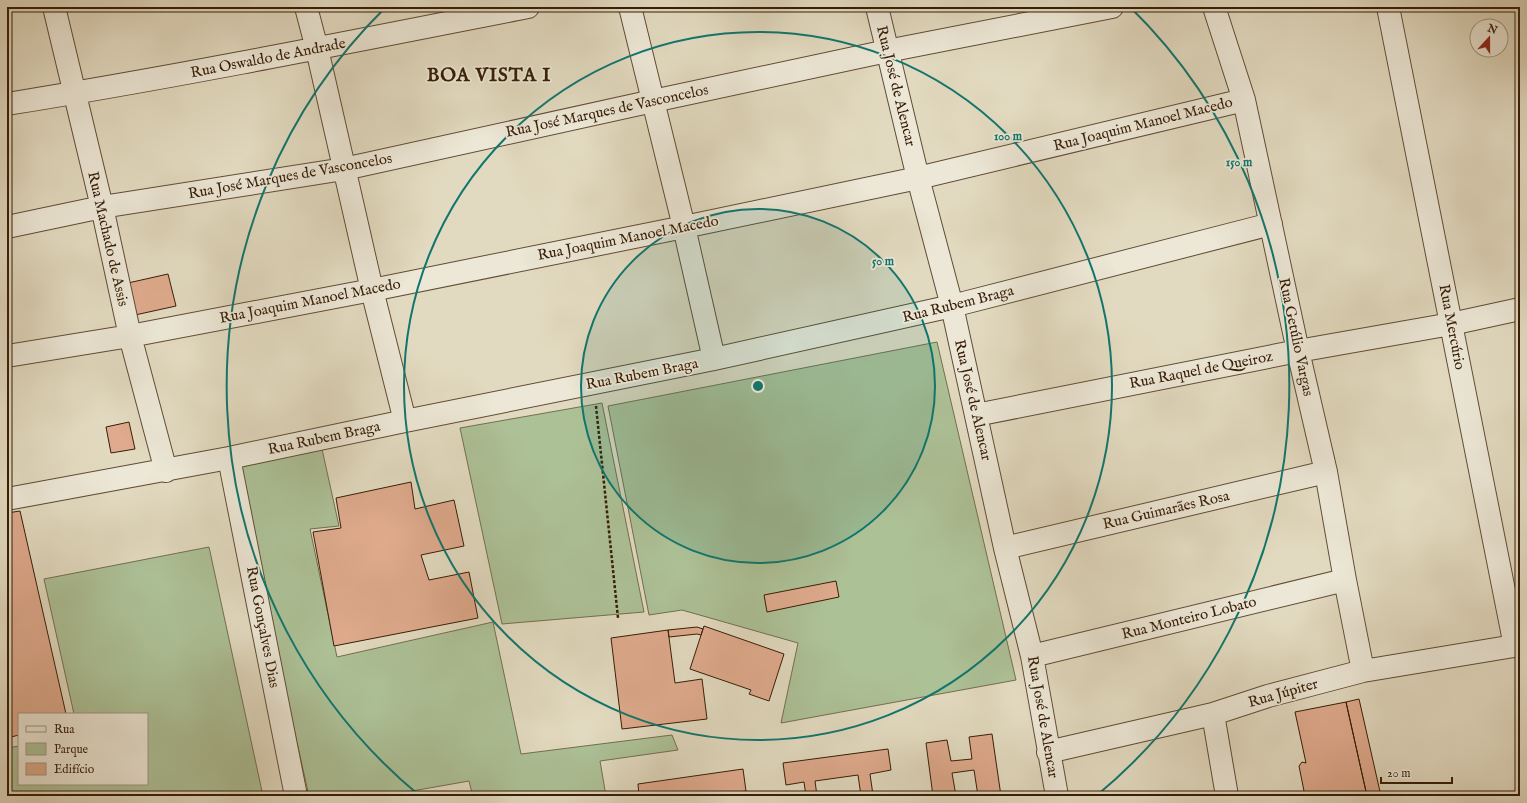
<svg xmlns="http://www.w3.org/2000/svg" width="1527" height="803" font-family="'IM FELL English',serif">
  <rect width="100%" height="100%" fill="#e2dac0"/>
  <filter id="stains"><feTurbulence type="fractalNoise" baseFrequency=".005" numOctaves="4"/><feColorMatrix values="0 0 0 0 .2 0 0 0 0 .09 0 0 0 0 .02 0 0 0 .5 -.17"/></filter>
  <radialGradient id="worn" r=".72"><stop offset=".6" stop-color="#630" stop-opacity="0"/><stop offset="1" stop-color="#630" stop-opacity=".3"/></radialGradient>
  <!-- green -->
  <path fill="#adc197" stroke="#726f4f" d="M937,342L1016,680L781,723L798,643L682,610L649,615L608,406Z
    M602,403L644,612L502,624L460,428Z
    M322,449L339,526L310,529L337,657L493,622L521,754L672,735L678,750L600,761L606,796H453L472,793L469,781L384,796H309L280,667L241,467Z
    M209,547L263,796H12L7,748L19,746V784H147V714H74L44,579Z"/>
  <!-- building -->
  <path fill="#dfaa8d" stroke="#361d07" d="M168,274L176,306L135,315L128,283Z
    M129,422L135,449L111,453L106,427Z
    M411,482L415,509L454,500L464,546L421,555L429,580L469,572L478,618L334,646L313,532L341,528L336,498Z
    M20,511L66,714H19V735L7,738V513Z
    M836,581L839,597L767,612L764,595Z
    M704,626L784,654L769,701L749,694L751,690L690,669Z
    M697,627L703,629L701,635L697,634L669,637L668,630Z
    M668,630L675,683L702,679L707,719L622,729L611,638Z
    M1359,699L1381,796H1367L1346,702Z
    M1346,702L1367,796H1305L1299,766L1302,762L1306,763L1295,712Z
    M992,734L1001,796H978L974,770L952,773L956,796H933L926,743L947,740L951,761L972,759L969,737Z
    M888,749L891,770L870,774L873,795L894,792L895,796H861L858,775L815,781L817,796H806L804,782L786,785L783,763Z
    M743,769L746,791L724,794L725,796H639L638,784Z"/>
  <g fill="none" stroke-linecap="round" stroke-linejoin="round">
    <defs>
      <path id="minor" d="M54,7L102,207L130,336L166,471
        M306,7L317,49L372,290L405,421
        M630,7L684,227L714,359
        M877,7L918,178L952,306L1005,548L1032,656L1057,796
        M1214,7L1244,100L1298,351L1326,472L1345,580L1363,671
        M1388,7L1515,646
        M7,104C181,76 355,41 528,7
        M7,227L102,207L344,169L653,101L887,51L1112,7
        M7,356L130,336L372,290L684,227L918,178L1244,100
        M976,415L1298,351L1451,324L1520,309
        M229,458L296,796
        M7,499L229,458L405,421L714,359L952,306L1271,224
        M1005,548L1326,472
        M1032,656L1345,580
        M1213,714L1227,796
        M1048,752L1213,714L1268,696L1363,671L1520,645"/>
    </defs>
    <!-- minor casing -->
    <use href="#minor" stroke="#614c35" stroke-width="24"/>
    <!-- path -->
    <path stroke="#361d07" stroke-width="2.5" stroke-dasharray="3 2" stroke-linecap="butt" d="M596,406L618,618"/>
    <!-- minor -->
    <use href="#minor" stroke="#ece7d6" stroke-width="22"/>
  </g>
  <!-- distance rings -->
  <circle cx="758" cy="386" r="177" fill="#0f766e" fill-opacity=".12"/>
  <g fill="none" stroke="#0f766e" stroke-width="2">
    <circle cx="758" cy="386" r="177"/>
    <circle cx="758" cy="386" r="354"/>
    <path d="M420 796A531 531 0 0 1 386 7M1130 7A531 531 0 0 1 1096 796"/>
  </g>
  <g text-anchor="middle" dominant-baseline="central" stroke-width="3.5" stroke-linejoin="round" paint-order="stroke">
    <!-- street labels -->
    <g font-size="15" fill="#361d07" stroke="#ece7d6">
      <text transform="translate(268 58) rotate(-11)">Rua Oswaldo de Andrade</text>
      <text transform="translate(896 86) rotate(76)">Rua José de Alencar</text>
      <text transform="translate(607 111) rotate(-12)">Rua José Marques de Vasconcelos</text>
      <text transform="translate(1143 124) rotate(-14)">Rua Joaquim Manoel Macedo</text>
      <text transform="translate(290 176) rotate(-10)">Rua José Marques de Vasconcelos</text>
      <text transform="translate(628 238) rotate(-11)">Rua Joaquim Manoel Macedo</text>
      <text transform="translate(108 239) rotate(77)">Rua Machado de Assis</text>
      <text transform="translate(310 301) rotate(-11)">Rua Joaquim Manoel Macedo</text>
      <text transform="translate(958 304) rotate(-14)">Rua Rubem Braga</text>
      <text transform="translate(1452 327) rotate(79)">Rua Mercúrio</text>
      <text transform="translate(1296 337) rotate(78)">Rua Getúlio Vargas</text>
      <text transform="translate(1201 370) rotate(-11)">Rua Raquel de Queiroz</text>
      <text transform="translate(642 374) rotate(-11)">Rua Rubem Braga</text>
      <text transform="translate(973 400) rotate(77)">Rua José de Alencar</text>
      <text transform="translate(324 438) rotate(-12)">Rua Rubem Braga</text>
      <text transform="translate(1166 510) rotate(-13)">Rua Guimarães Rosa</text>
      <text transform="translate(1189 618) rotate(-14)">Rua Monteiro Lobato</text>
      <text transform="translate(263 627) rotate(79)">Rua Gonçalves Dias</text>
      <text transform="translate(1283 693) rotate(-16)">Rua Júpiter</text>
      <text transform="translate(1043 717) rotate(80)">Rua José de Alencar</text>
    </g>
    <!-- district labels -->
    <g font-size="19" font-weight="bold" letter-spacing="1" fill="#361d07" stroke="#ece7d6">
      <text x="489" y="76">BOA VISTA I</text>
    </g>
  </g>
  <circle cx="758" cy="386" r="6" fill="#0f766e" stroke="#ece7d6" stroke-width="2"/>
  <g font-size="12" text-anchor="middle" font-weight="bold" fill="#0f766e" stroke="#ece7d6" stroke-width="3.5" stroke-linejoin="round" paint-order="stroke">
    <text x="1008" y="140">100 m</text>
    <text x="1239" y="166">150 m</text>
    <text x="883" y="265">50 m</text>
  </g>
  <!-- margin -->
  <rect width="1527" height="803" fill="none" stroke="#e2dac0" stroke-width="24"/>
  <rect x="8" y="8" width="1511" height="787" fill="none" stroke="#361d07" stroke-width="2"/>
  <rect x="12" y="12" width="1503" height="779" fill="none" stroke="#361d07"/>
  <!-- legend -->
  <rect x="18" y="713" width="130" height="72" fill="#ece7d6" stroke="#a39683"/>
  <rect x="26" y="726" width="20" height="6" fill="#ece7d6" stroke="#a39683"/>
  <text x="54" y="733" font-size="12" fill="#361d07">Rua</text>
  <rect x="26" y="743" width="20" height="12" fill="#adc197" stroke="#a39683"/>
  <text x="54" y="753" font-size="12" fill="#361d07">Parque</text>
  <rect x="26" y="763" width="20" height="12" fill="#dfaa8d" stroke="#a39683"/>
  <text x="54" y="773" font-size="12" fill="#361d07">Edifício</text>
  <!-- north arrow -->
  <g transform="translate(1489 38) rotate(21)"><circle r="19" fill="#ece7d6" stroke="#a39683"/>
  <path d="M0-3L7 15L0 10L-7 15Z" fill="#8f2418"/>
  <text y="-6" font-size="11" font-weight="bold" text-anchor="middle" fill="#361d07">N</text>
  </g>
  <!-- scale -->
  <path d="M1381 777v6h71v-6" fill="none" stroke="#361d07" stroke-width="2"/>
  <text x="1387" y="777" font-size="12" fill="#361d07" stroke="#ece7d6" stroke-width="3" paint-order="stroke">20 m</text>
  <rect width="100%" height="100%" filter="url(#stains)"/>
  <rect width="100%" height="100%" fill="url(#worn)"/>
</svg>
